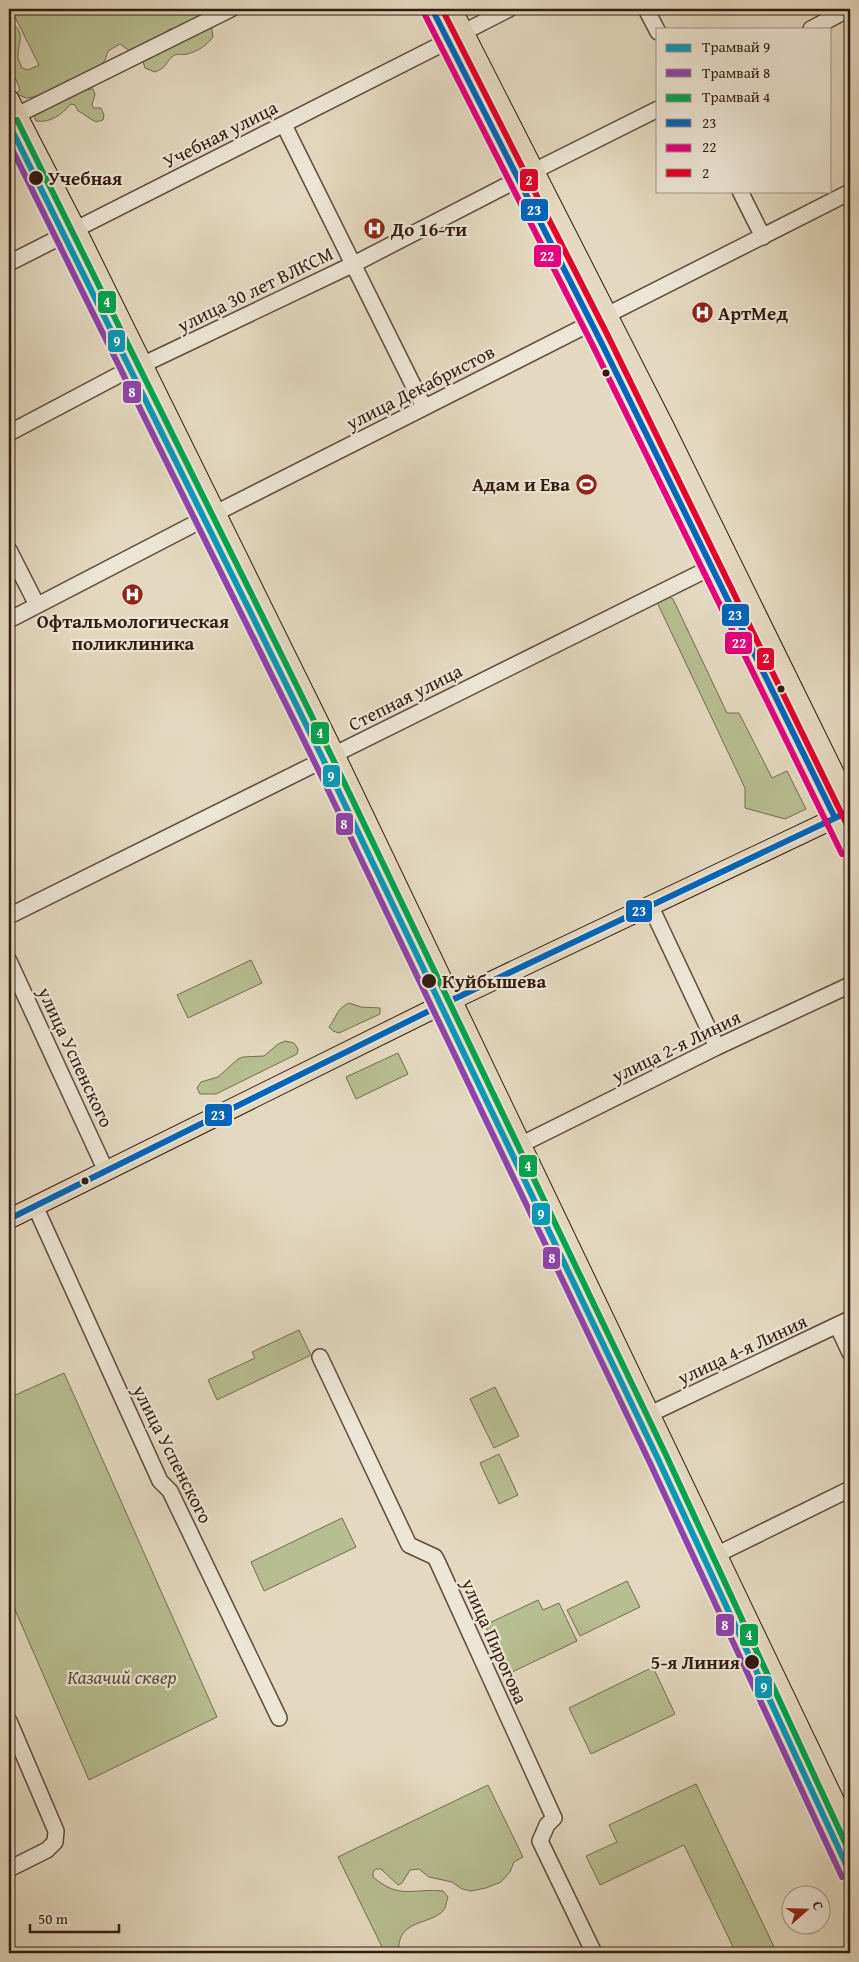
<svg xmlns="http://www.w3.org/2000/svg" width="859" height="1962" font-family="'Gentium Book Plus',serif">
  <rect width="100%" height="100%" fill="#e4d9c0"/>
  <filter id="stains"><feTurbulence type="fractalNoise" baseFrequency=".004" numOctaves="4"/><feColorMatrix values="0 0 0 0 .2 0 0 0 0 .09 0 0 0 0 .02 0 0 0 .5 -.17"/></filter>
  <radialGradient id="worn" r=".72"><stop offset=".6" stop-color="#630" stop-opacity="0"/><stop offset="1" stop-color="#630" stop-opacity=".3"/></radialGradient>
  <!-- green -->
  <path fill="#b7be91" stroke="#756c50" d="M11,9H213L211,24L213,37C207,45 197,52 187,54C182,56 177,52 172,57C164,64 169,66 155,72L145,68L142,58L176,28L170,29L149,44L131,52L120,44L108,51L105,60L81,88L84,90L93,89L95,94L92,105L94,108H101L104,115L103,120L96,122C89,119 85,114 78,111L75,105L71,104C61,115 51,123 36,121C31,112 36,105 41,96L26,98L17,94L20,89L9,64V21C27,33 18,40 18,57C18,60 21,65 22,68L28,70L39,65Z
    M664,595L673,599L727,713H739L772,778L787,771L806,809L785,819L745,808V788L655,598Z
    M251,960L262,983L188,1018L177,995Z
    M349,1003L361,1007L380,1008V1014L339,1033L333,1031L329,1027C336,1018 337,1008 349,1003Z
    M285,1041L294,1043L298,1049L297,1054L216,1094H200L197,1088L201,1082L218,1077L238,1059L243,1057L264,1056L278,1044Z
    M398,1053L408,1074L356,1099L346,1077Z
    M299,1330L311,1355L217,1400L208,1380L255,1358L252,1352Z
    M64,1373L217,1717L89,1780L9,1596V1398Z
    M495,1387L519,1436L494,1448L470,1399Z
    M499,1454L518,1495L499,1504L480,1463Z
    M342,1518L356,1547L264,1591L251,1562Z
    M627,1581L640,1607L580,1636L567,1610Z
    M538,1600L543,1610L559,1603L577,1641L508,1674L485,1625Z
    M653,1667L675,1714L591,1754L569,1708Z
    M696,1784L777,1953H736L684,1845L600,1885L586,1856L617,1842L609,1825Z
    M488,1785L523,1857L514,1862L510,1872L501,1882L486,1888L471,1891L462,1889L452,1882L429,1877L419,1869L410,1870L402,1883L398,1885L381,1869H376L373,1872V1877C400,1900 412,1888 443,1891L448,1897C447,1900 446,1905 445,1908C435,1926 395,1917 399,1953H385L338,1857Z"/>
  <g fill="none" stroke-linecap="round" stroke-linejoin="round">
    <defs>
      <path id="minor" d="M646,9L658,32
        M811,29L849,9
        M464,32L509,9
        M17,115L231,9
        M284,125L424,407
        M534,171L658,109
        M740,191L763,237
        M9,263L448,41
        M9,433L130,369L142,365L354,264L519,179
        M9,550L37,605
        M9,620L198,522L850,192
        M650,905L717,1047
        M9,916L712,567
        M9,961L106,1171
        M520,1145L717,1047L850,985
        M35,1206L160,1481L170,1491L279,1718
        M837,1325L850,1353
        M320,1357L409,1545L435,1557L438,1563L554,1818L547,1825L540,1841L594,1953
        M650,1414L850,1319
        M718,1554L850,1489
        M9,1721L56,1831L55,1842L47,1850L9,1869"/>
      <path id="major" d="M432,9L600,340L850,850
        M452,9L664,426L850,805
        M9,99L76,229L335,755L850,1833
        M9,1219L433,1009L850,811"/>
    </defs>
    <!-- minor casing -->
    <use href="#minor" stroke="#5f4a3c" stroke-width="18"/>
    <!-- major casing -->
    <use href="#major" stroke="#331a10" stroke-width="21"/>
    <!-- minor -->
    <use href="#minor" stroke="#ede6d6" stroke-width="15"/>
    <!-- major -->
    <use href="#major" stroke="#e4d9c0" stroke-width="19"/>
    <!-- tram -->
    <path stroke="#331a10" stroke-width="1" d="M9,143L24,155"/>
    <defs>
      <path id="bus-1" d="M432,9L600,340L835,818
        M9,1219L433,1009L850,811"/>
      <path id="bus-2" d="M424,13L592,344L842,854"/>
      <path id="bus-3" d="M442,9L608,336L850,831"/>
    </defs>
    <!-- bus-1 casing -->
    <use href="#bus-1" stroke="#ede6d6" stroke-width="10"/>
    <!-- bus-2 casing -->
    <use href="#bus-2" stroke="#ede6d6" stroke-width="10"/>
    <!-- bus-3 casing -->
    <use href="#bus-3" stroke="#ede6d6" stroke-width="10"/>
    <!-- bus-1 -->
    <use href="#bus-1" stroke="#0065bd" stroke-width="6"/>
    <!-- bus-2 -->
    <use href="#bus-2" stroke="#e5007d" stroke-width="6"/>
    <!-- bus-3 -->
    <use href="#bus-3" stroke="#e4002b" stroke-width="6"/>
    <defs>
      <path id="tram-1" d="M9,124L324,761L658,1459L850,1873"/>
      <path id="tram-2" d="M9,143L316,765L650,1463L842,1877"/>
      <path id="tram-3" d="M17,120L332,757L666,1455L850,1853"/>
    </defs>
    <!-- tram-1 casing -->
    <use href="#tram-1" stroke="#ede6d6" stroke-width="10"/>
    <!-- tram-2 casing -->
    <use href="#tram-2" stroke="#ede6d6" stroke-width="10"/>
    <!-- tram-3 casing -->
    <use href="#tram-3" stroke="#ede6d6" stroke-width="10"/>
    <!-- tram-1 -->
    <use href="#tram-1" stroke="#059bbb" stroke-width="6"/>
    <!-- tram-2 -->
    <use href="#tram-2" stroke="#8e44ad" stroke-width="6"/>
    <!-- tram-3 -->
    <use href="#tram-3" stroke="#00a651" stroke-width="6"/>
  </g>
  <!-- icons -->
  <defs>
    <symbol id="hospital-disc" viewBox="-11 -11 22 22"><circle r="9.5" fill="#8f2418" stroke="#ede6d6"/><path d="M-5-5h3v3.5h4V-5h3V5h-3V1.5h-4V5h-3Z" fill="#fff"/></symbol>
    <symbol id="stadium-disc" viewBox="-11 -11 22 22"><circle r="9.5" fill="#8f2418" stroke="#ede6d6"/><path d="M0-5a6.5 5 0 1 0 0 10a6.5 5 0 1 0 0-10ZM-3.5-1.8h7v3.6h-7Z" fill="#fff"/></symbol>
  </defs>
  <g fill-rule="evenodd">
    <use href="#hospital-disc" x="362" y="216" width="25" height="25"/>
    <use href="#hospital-disc" x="690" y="300" width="25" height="25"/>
    <use href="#stadium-disc" x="574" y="472" width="25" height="25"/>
    <use href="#hospital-disc" x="120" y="582" width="25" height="25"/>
  </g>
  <!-- markers -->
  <g fill="#331a10" stroke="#ede6d6" stroke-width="2">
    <circle cx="36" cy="178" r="8"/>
    <circle cx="606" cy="373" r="4.5"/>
    <circle cx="781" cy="689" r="4.5"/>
    <circle cx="429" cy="981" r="8"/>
    <circle cx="85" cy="1181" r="4.5"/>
    <circle cx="752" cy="1662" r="8"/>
  </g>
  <g text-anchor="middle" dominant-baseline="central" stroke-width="4.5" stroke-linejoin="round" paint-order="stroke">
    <!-- street labels -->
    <g font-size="19" fill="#331a10" stroke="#ede6d6">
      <text transform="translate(220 134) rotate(-27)">Учебная улица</text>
      <text transform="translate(255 289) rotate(-26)">улица 30 лет ВЛКСМ</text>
      <text transform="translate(420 387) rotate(-27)">улица Декабристов</text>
      <text transform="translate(405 697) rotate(-27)">Степная улица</text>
      <text transform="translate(676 1046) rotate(-26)">улица 2-я Линия</text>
      <text transform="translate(76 1057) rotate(65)">улица Успенского</text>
      <text transform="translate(742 1349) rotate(-25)">улица 4-я Линия</text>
      <text transform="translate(173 1454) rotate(63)">улица Успенского</text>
      <text transform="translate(495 1641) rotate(66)">улица Пирогова</text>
    </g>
    <!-- stop labels -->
    <g font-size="19" font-weight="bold" fill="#331a10" stroke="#ede6d6" text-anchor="start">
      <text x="48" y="178">Учебная</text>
      <text x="442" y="981">Куйбышева</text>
      <text x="740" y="1662" text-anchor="end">5-я Линия</text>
    </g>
    <!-- poi labels -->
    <g font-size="19" font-weight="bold" fill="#331a10" stroke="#ede6d6" text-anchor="start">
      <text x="391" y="229">До 16-ти</text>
      <text x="718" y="313">АртМед</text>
      <text x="570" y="484" text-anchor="end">Адам и Ева</text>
      <text x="133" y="621" text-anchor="middle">Офтальмологическая<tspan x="133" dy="22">поликлиника</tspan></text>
    </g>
    <!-- park labels -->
    <g font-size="19" font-style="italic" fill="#5b4b37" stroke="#ede6d6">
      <text x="122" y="1677">Казачий сквер</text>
    </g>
  </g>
  <g stroke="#ede6d6" stroke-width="2">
    <rect x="519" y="168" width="20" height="24" rx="5" fill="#e4002b"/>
    <rect x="520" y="198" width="29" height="24" rx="5" fill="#0065bd"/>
    <rect x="533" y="244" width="29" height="24" rx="5" fill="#e5007d"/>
    <rect x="97" y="290" width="20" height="24" rx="5" fill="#00a651"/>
    <rect x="107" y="329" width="19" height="24" rx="5" fill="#059bbb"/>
    <rect x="122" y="380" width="20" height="24" rx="5" fill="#8e44ad"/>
    <rect x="721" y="603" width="29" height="24" rx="5" fill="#0065bd"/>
    <rect x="724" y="631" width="29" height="24" rx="5" fill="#e5007d"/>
    <rect x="756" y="647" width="19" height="24" rx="5" fill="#e4002b"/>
    <rect x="310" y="721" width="20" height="24" rx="5" fill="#00a651"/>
    <rect x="322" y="764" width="19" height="24" rx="5" fill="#059bbb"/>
    <rect x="335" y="812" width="19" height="24" rx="5" fill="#8e44ad"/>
    <rect x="625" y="899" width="28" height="24" rx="5" fill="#0065bd"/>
    <rect x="204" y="1103" width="29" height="24" rx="5" fill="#0065bd"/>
    <rect x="518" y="1154" width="20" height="24" rx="5" fill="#00a651"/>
    <rect x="531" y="1202" width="20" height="24" rx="5" fill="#059bbb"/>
    <rect x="542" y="1246" width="19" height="24" rx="5" fill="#8e44ad"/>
    <rect x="715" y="1613" width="20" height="24" rx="5" fill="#8e44ad"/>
    <rect x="739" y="1623" width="20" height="24" rx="5" fill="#00a651"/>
    <rect x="754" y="1675" width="19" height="24" rx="5" fill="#059bbb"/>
  </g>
  <g font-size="14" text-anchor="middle" font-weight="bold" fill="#fff">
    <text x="529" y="185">2</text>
    <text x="534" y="215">23</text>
    <text x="547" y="261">22</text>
    <text x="107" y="307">4</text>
    <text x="117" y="346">9</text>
    <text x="132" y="397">8</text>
    <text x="735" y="620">23</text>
    <text x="739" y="648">22</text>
    <text x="766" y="663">2</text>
    <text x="320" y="738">4</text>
    <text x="331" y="781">9</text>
    <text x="344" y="829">8</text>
    <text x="639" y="916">23</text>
    <text x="218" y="1120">23</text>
    <text x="528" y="1171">4</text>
    <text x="541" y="1219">9</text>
    <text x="552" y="1263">8</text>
    <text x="725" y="1630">8</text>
    <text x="749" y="1640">4</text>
    <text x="764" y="1692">9</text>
  </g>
  <!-- margin -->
  <rect width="859" height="1962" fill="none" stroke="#e4d9c0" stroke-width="30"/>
  <rect x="10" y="10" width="839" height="1942" fill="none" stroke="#331a10" stroke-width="2.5"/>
  <rect x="15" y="15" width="829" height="1932" fill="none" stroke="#331a10"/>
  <!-- legend -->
  <rect x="656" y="28" width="175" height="165" fill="#ede6d6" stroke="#a39487"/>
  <rect x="666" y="44" width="25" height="8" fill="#059bbb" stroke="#a39487"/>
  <text x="702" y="52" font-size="15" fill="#331a10">Трамвай 9</text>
  <rect x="666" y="69" width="25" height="8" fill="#8e44ad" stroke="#a39487"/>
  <text x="702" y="78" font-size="15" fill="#331a10">Трамвай 8</text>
  <rect x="666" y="94" width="25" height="8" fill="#00a651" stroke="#a39487"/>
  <text x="702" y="102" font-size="15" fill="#331a10">Трамвай 4</text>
  <rect x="666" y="119" width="25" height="8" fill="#0065bd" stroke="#a39487"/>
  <text x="702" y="128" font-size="15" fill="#331a10">23</text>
  <rect x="666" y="144" width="25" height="8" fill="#e5007d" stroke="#a39487"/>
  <text x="702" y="152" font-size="15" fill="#331a10">22</text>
  <rect x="666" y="169" width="25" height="8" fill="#e4002b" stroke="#a39487"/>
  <text x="702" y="178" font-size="15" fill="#331a10">2</text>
  <!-- north arrow -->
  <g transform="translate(806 1910) rotate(70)"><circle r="24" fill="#ede6d6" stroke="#a39487"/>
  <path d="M0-4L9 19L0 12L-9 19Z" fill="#8f2418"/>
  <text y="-8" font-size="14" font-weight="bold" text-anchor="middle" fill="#331a10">С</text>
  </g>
  <!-- scale -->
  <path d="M30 1924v8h89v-8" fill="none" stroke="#331a10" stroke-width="2.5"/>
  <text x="38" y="1924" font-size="15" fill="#331a10" stroke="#ede6d6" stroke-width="4" paint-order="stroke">50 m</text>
  <rect width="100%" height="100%" filter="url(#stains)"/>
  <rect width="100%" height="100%" fill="url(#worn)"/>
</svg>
